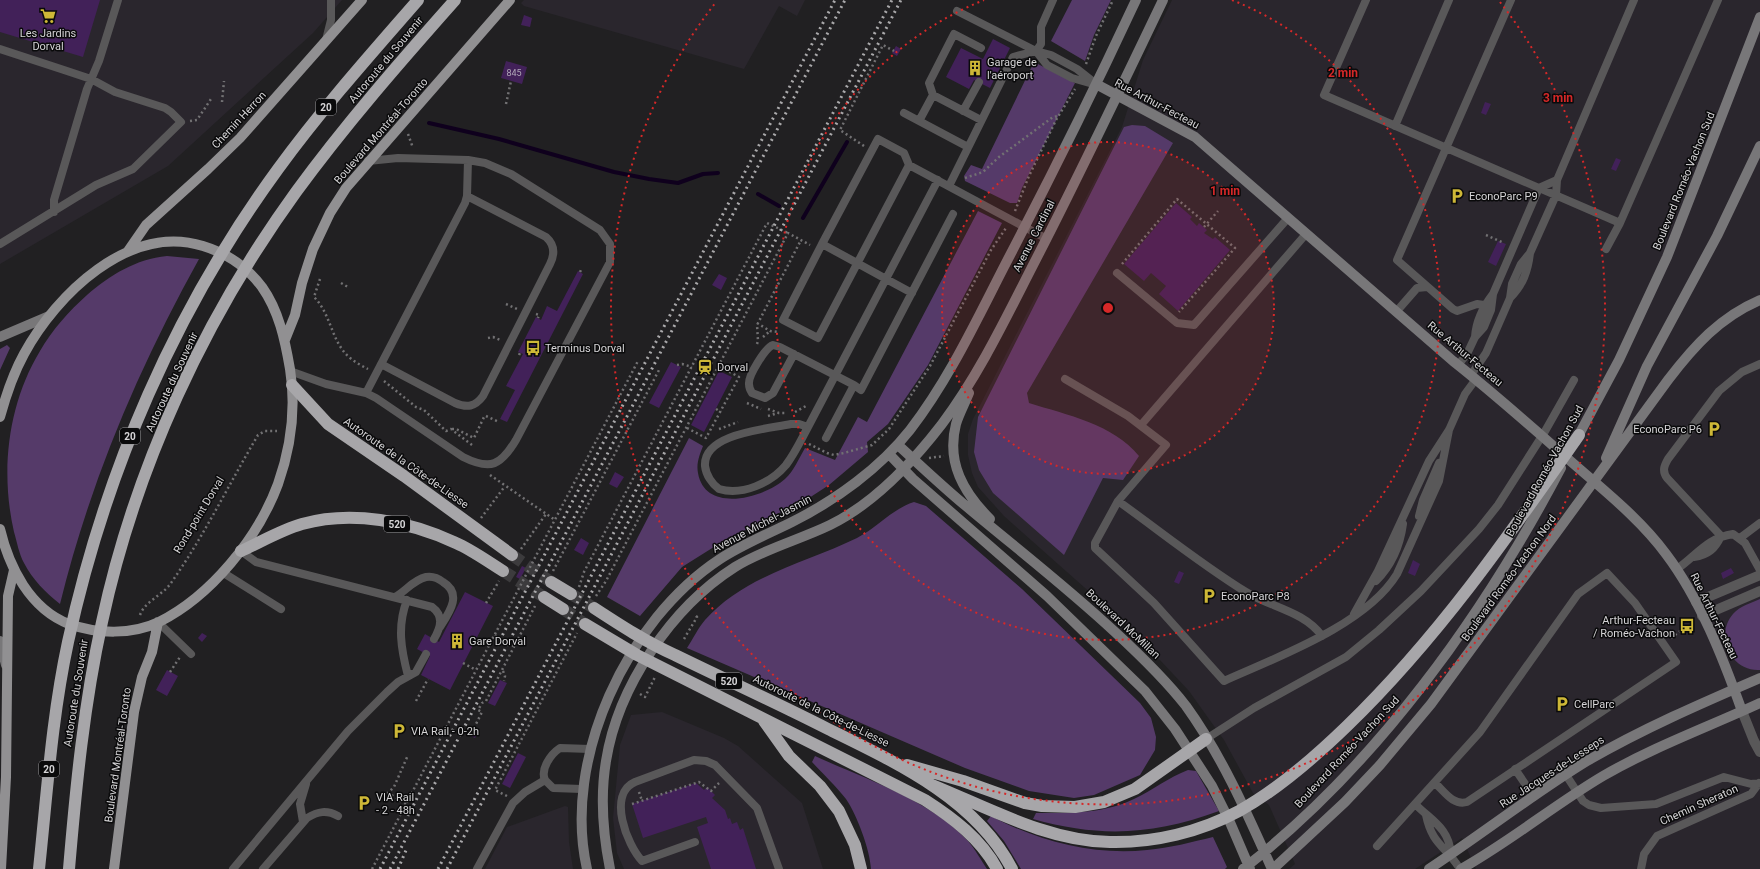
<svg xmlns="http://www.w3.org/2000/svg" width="1760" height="869" font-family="Roboto,sans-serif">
  <rect width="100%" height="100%" fill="#212022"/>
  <!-- built -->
  <path fill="#2a262d" d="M0,0H342L313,33L168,166L0,264Z
    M524,0H805L797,16L779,6L744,69L524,6L521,3Z
    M1172,0H1760V869H1476L1462,838L1415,869H1289L1295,864L1269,805L1253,793L1224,740L1189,691L1129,627L1004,516L978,487L972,473L968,455V434L973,419L1122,127L1143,60Z
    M662,712L724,738L738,746L802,803L823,869H624L617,853L613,818L620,745L631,715Z
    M565,806L568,807L569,842L573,869H485L507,827Z"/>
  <!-- green -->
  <path fill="#553a69" d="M1072,0H1111L1094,35L1085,61L1051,41Z
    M1034,62L1075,83L1022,188L1017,203H1010L965,181L964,176L971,165L982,169Z
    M1132,125L1145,126L1173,143L1027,393L1029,403C1067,415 1113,424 1139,456L1123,480L1103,478L1064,555L993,493L979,470L974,452L978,417L1124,127Z
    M978,211L1002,223L928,365L888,424L867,442L868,452L829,485L809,498L725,540L682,567L640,616L607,597L689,438L703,446C700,454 696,463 698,473C705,514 764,498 785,479C794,471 799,458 805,448L835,460L858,417L867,422Z
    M167,256L199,259C138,369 90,482 60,604C45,592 33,580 24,563C19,554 17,542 14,532C0,471 8,404 40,351C52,330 69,311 87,295C110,275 136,259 167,256Z
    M7,345L10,348L0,370V349Z
    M914,502L926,506L1022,589L1140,703L1151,718L1156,737L1155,750L1140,775L1094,795L1074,798L1029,791L965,768L687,648C693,639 698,628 705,620C745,575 806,563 857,538C878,527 892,509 914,502Z
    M1760,599V670C1731,672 1714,636 1733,614C1740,606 1751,603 1760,599Z
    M815,756C865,779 930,800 968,841C975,849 981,860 987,869H871C870,850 857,815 846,799C836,786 823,774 812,762Z
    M1188,770L1196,771L1219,811C1153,835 1101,838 1033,819L1036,813C1070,813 1103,814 1134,799C1153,790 1169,777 1188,770Z
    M991,816C1037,841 1095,856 1147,850C1170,848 1192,842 1213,837L1227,867L1225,869H1021L1004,841L987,821Z"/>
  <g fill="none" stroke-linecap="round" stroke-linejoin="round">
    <!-- stream -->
    <path stroke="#0f001d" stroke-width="4" d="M429,123L499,139L614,172L649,179L678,183L703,174L718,173
      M758,194L779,206
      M803,218L847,142"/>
  </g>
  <!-- building -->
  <path fill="#422159" d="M0,0H100L83,57L0,32Z
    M524,15L532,18L530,27L521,25Z
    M993,39L1010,48L990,88L974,80L969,89L946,77L961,48L983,59Z
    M896,46L901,49L897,56L892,53Z
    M506,61L527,67L522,84L501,78Z
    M1485,102L1491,104L1486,115L1481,113Z
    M1616,158L1621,160L1616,171L1611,169Z
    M1176,203L1192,217L1190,219L1197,226L1199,223L1207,230L1204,233L1213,239L1215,237L1230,250L1178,311L1159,294L1166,286L1159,280L1151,273L1144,281L1124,264Z
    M1498,241L1506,244L1496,266L1488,262Z
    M578,271L583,274L507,422L500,419L515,390L506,386L523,354L518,352L536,317L541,320L547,306L557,311Z
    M719,274L727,278L721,290L712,285Z
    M671,362L681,367L659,408L649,403Z
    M719,371L732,377L704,432L691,425Z
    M615,472L624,477L617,488L609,484Z
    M581,538L589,543L583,555L574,550Z
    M1413,560L1420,564L1415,576L1408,573Z
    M522,566L526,568L520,579L516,577Z
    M1731,568L1734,573L1723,579L1721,573Z
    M1179,571L1184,573L1179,584L1174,582Z
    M465,592L493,606L450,690L421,675L430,656L417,649L425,634L439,642Z
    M202,633L207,636L202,642L198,638Z
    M167,670L178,676L167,696L156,690Z
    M500,680L507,683L495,706L488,703Z
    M474,731L478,733L475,738L471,736Z
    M518,753L526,757L510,788L502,784Z
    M696,783L704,790L707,787L715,795L712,798L725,810L728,819L730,818L732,824L737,822L740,830L743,828L756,869H711L697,827L708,823L706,817L643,838L632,804Z"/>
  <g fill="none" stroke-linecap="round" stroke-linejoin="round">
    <!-- highway-tunnel -->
    <path stroke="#3c3b3d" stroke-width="12" stroke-dasharray="12 6" stroke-linecap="butt" d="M512,555L551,582
      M503,571L544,597
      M571,594L594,608
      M563,609L585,624"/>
    <!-- path -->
    <path stroke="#727173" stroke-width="2.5" stroke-dasharray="2 3" stroke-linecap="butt" d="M1086,64L1096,36L1113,0
      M222,102L224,81
      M506,104L511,81
      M190,121L197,120L211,99
      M408,134L413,148
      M864,146L840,130L883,45L894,51
      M965,178L983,172L999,157L1053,117L1058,116
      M1015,211L1029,176L1056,120L1075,89
      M1204,227L1218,211
      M1486,235L1504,243
      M1122,264L1177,199L1235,248L1179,312
      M580,272L581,270
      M320,279L314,297C330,313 331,337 345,353C351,360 360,365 368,369
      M341,283L348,287
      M506,304L517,309
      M536,314L539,315L538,318
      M757,323L770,331L779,332
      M763,337L770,331
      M488,338L493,337L500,340
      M757,344L758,341L757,325L801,240
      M519,355L520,353
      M677,365L682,364L692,367
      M384,381L416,407L424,410L446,431L451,429L472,445
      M747,403L761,409
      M716,409L721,412
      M768,409L779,413H786
      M795,412L806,406
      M486,416L499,422
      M768,416L778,413
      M687,428L706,438L739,377L719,366
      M452,429H456L474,438L484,417
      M719,429L738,422
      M809,444L827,453L834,455L844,453L872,445L889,429L930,366L991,250L1006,228
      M929,458L944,456
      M490,475L555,520
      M481,518L505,486
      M521,549L546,514
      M553,571L659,370
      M579,587L584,572L767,223L788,233
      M596,596L606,581L788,233L810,245
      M486,603L499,581
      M140,615C145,601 163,595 171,583C204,536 229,484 258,435L265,431H277
      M495,635L515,647
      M1671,638L1687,626
      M684,639L697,617L694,614
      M463,663L476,670
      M503,671L505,676L504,681
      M170,672L180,657
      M640,694L645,697L655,677
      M416,701L428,679
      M475,732L476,730L474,728L482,712L478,710L482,703L486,701L535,606
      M639,792L642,801
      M507,796L495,790L577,633
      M406,804L388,793L394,787L408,755
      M632,804L699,782L711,791L719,783
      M372,869L638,361"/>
    <!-- lane -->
    <path stroke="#595859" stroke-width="8" d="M1366,0L1324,95L1620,223
      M957,11L1036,51L1051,55L1077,69L1096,84
      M326,40L331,20V0
      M0,49L64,70L91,79L115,92L165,108L171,112L181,122L133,169L96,185L0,244
      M1036,51L1047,65L1072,78L1093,84
      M933,95L981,120
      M963,111L979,82
      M904,113L968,147
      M919,121L933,95L929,83L954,34L981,48
      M1395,126L1449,0
      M949,186L1013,57L1036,51L1041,44V27L1053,0
      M54,212V200L87,89L99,61L118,0
      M822,244L878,139L904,153L909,165
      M1606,249L1620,223L1718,0
      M1117,273L1177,323L1194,325L1288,218
      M912,293C882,277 852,260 822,244L783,320L818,338L909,165L1047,239
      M1510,298C1523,285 1528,271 1530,253
      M1484,305L1477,304L1457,311L1453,309L1397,260L1511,0
      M1396,312L1417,288L1427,287
      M1475,337C1476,320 1483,307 1493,294L1539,188L1557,180
      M794,354L773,393L765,398L752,393C750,390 749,388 749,384C748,376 765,348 773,345L780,347L854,385
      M381,364L455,403C467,408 475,407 483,396L550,264C555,254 555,245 546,237L467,196
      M1458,365L1467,354L1475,337L1484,327L1491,310L1493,294
      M290,371L326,384L366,393L376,398L463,457C491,471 501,465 516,440L610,262V244L600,230L511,174L485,163L468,160L398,158L368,161
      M1471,375L1486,353L1510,298L1512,284L1521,264L1530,253L1556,195L1557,180L1634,0
      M1065,379L1128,416L1166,445L1118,501L1095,543V548L1154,603L1224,681C1277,657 1366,625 1397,574L1439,481L1449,430
      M366,393L465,203L467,196L468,160
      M1141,425L1306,234
      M808,427L799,424H791C768,429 703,433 705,466C706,475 712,484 719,489C742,496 771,483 786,465C795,453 801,440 808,427L938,180
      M826,438L854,385L861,390L953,214
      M1118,501C1160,531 1202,565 1246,592C1270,607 1304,611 1322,636
      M1419,516L1423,500L1439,463
      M1721,536L1667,478C1662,471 1664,466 1668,459L1719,391L1742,372L1760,364
      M1740,538L1760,523
      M241,551L256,562L432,607C444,616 441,627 434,639
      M1694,557C1708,555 1715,549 1721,536
      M1677,569C1697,555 1707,538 1733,534L1745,543L1760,570
      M222,572L281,609
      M1376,581C1392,565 1400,546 1403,524
      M395,597C406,591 413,580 426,577C432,576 438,578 443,582C463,594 449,613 440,627
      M407,600C397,626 401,649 408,676
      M1354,614L1378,571L1429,461L1449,430L1465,394L1476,379
      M158,622L191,654
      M1206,739L1254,708L1346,657L1379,630L1421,591L1479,529L1498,505L1544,433L1574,380
      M1515,769L1534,797
      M1566,775L1583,801L1589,805L1601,808L1656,804L1724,777L1751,784L1760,783
      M582,789L553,788L545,780C540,769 551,754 560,748L590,749
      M1415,804C1432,821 1449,828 1451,854
      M1426,815C1432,845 1446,846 1460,869
      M303,822L300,804L306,784
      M695,842L642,861C627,845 607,794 635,782L694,760L706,761L715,765L757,808L779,869
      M1377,846L1480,732L1578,594L1607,573L1635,603L1676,662L1467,802C1453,806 1444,791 1435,783
      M233,869L348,731L387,692L398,682L416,672L426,654
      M263,869L307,818C318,811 327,810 338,816
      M477,869L513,803L525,792L545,780
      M1641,869L1644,854L1657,836L1751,794L1759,783"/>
    <!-- street -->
    <path stroke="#595859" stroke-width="10" d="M1696,602L1760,575
      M1702,616L1760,591
      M1742,711L1754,741L1760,752"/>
    <!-- secondary -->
    <path stroke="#787779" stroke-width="10" d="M1096,84L1195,137L1453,361C1495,394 1535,430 1575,465C1607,493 1641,520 1666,554C1700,599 1723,658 1742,711
      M0,337L49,316
      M969,393C965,403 959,414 956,424C946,463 964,493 990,519
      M1575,442L1619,360L1667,257L1760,17
      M898,445C922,467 946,490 972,511C1020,551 1069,589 1115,632C1140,655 1165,679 1186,706C1222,756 1247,813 1272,869
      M889,454L913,479L1047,596L1145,691L1175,729L1212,786L1229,820L1250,869
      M1606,458L1647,366L1717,236L1760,146
      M0,641L6,665
      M587,869C562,759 627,620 720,559C743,544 768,534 792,522C836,500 880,468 910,430C950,378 977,319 1007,261C1052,175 1095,88 1136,0
      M610,869C603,834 600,797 606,761C618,686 672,607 735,567C764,549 799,540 830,525C875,503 912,463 942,424C978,376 1004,322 1031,269C1077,180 1120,90 1163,0
      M1243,869C1376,766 1483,616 1561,468
      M1273,869L1345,802L1380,765L1431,704L1668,380C1694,346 1720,317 1760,300
      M1429,869C1482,834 1533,794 1587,761C1642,729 1702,703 1760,678
      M1461,869C1511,841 1554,805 1603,776C1653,747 1708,727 1760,703"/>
    <!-- primary -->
    <path stroke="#919092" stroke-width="10" d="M128,251L146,225L208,169L240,138L362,0
      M285,340L295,315L302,283L313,249L330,213L346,188L510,0
      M0,417C6,395 13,374 24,354C56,295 129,223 203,246C226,253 247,267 262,287C279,311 285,340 290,369C296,407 291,447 278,484C258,538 211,596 159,622C132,635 97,634 69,624C30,609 9,567 0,529
      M1,869L6,777L8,596L14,570
      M114,869L134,712L142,677L152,652L158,622"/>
    <!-- highway -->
    <path stroke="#a7a6a9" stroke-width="12" d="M292,385L328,424L404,476L512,555
      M241,551C261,542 281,530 302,524C352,510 409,521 456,543C472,550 487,561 503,571
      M551,582L571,594
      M544,597L563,609
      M594,608C620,625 646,642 675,655C726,680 777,703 828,729C895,762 975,798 1012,869
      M585,624L637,655L925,800C953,818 981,839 997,869
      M764,721L789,756L820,786L839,811L855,845L861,869
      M907,765L963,781L1025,803L1042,806L1075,807L1104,802L1135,789L1206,739
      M932,785C989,808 1047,841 1110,842C1154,843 1200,832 1239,811C1279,789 1315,757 1347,726C1437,639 1508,537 1579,435
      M39,869C47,793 52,716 68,642C105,472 175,310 278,169C321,110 370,55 418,0
      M69,869C76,786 84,704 102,622C135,468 204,319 296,192C345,125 400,62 455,0"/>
    <!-- rail -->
    <path stroke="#aaa9ab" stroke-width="3" stroke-dasharray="2 4" stroke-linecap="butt" d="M380,869L835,0
      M390,869L845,0
      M398,869L407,848
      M438,869L892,0
      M447,869L901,0"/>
  </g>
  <!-- distance rings -->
  <circle cx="1108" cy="308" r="166" fill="#d62828" fill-opacity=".12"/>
  <g fill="none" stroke="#d62828" stroke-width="2" stroke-dasharray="2 4">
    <circle cx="1108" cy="308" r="166"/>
    <path d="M1232 0A332 332 0 1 1 984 0"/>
    <path d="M1500 2A497 497 0 1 1 716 2"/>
  </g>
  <!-- icons -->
  <defs>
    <symbol id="supermarket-bare" viewBox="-9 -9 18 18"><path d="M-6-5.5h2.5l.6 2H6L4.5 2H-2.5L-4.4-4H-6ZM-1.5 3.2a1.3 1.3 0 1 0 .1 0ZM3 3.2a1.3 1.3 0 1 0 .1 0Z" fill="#ceb837" stroke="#0a0a0b" stroke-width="2.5" paint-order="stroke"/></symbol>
    <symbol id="building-bare" viewBox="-9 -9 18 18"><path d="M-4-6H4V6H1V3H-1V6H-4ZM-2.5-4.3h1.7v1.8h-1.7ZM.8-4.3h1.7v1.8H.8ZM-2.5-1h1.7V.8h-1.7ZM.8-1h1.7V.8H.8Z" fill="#ceb837" stroke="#0a0a0b" stroke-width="2.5" paint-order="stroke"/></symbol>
    <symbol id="parking-bare" viewBox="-9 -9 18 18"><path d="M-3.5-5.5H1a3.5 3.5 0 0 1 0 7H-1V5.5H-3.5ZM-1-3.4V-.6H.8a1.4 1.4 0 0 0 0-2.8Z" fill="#ceb837" stroke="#0a0a0b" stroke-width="2.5" paint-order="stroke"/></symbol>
    <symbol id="bus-bare" viewBox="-9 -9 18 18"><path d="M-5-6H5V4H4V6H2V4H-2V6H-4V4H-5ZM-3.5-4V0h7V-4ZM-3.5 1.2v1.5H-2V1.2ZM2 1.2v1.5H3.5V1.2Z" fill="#ceb837" stroke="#0a0a0b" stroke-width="2.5" paint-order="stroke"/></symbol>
    <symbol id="station-bare" viewBox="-9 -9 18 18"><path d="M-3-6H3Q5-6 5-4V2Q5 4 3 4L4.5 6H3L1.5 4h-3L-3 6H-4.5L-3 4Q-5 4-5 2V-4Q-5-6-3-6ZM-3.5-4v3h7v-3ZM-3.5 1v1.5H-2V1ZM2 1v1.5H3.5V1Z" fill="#ceb837" stroke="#0a0a0b" stroke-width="2.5" paint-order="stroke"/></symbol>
  </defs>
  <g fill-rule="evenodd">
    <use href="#supermarket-bare" x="37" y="5" width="22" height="22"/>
    <use href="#building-bare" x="964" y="57" width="22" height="22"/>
    <use href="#parking-bare" x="1446" y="185" width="22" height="22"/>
    <use href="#bus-bare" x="522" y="337" width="22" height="22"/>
    <use href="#station-bare" x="694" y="356" width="22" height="22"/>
    <use href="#parking-bare" x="1703" y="418" width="22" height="22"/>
    <use href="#parking-bare" x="1198" y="585" width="22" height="22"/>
    <use href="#bus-bare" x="1676" y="615" width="22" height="22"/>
    <use href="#building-bare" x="446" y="630" width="22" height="22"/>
    <use href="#parking-bare" x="1551" y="693" width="22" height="22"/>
    <use href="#parking-bare" x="388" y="720" width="22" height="22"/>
    <use href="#parking-bare" x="353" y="792" width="22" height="22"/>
  </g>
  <g text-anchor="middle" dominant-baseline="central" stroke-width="3" stroke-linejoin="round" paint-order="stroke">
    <!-- number labels -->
    <g font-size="9" fill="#b0a7b7">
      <text x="514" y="73">845</text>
    </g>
    <!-- shield labels -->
    <g fill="#0a0a0b" stroke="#989799" stroke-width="1">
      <rect x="316" y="99" width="20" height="16" rx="3"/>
      <rect x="120" y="428" width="20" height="16" rx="3"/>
      <rect x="384" y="516" width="26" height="16" rx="3"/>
      <rect x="716" y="673" width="26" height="16" rx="3"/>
      <rect x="39" y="761" width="20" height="16" rx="3"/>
    </g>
    <g font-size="10" font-weight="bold" fill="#d5d4d6">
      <text x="326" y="107">20</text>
      <text x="130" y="436">20</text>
      <text x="397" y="524">520</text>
      <text x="729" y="681">520</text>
      <text x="49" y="769">20</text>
    </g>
    <!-- poi labels -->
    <g font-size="11" fill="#d5d4d6" stroke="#0a0a0b" text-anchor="start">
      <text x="48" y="33" text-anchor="middle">Les Jardins<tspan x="48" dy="13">Dorval</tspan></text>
      <text x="987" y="62">Garage de<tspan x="987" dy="13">l'aéroport</tspan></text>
      <text x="1469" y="196">EconoParc P9</text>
      <text x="545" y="348">Terminus Dorval</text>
      <text x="717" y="367">Dorval</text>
      <text x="1702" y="429" text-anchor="end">EconoParc P6</text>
      <text x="1221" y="596">EconoParc P8</text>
      <text x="1675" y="620" text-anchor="end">Arthur-Fecteau<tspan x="1675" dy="13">/ Roméo-Vachon</tspan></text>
      <text x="469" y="641">Gare Dorval</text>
      <text x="1574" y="704">CellParc</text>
      <text x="411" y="731">VIA Rail - 0-2h</text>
      <text x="376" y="797">VIA Rail<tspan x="376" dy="13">- 2 - 48h</tspan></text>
    </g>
    <!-- street labels -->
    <g font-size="11" fill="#d5d4d6" stroke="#0a0a0b">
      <text transform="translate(386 60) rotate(-50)">Autoroute du Souvenir</text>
      <text transform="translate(1157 104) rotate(28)">Rue Arthur-Fecteau</text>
      <text transform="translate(239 120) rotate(-47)">Chemin Herron</text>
      <text transform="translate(381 131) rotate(-49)">Boulevard Montréal-Toronto</text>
      <text transform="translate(1684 181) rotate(-68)">Boulevard Roméo-Vachon Sud</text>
      <text transform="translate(1034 236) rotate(-63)">Avenue Cardinal</text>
      <text transform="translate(1465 354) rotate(40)">Rue Arthur-Fecteau</text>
      <text transform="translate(172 382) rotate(-65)">Autoroute du Souvenir</text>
      <text transform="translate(406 463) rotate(35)">Autoroute de la Côte-de-Liesse</text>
      <text transform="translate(1545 471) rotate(-61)">Boulevard Roméo-Vachon Sud</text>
      <text transform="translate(199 515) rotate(-59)">Rond-point Dorval</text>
      <text transform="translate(762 524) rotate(-28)">Avenue Michel-Jasmin</text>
      <text transform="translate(1509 578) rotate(-54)">Boulevard Roméo-Vachon Nord</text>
      <text transform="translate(1714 616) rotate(64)">Rue Arthur-Fecteau</text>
      <text transform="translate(1123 624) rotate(43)">Boulevard McMillan</text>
      <text transform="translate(76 693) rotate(-81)">Autoroute du Souvenir</text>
      <text transform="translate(821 711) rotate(26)">Autoroute de la Côte-de-Liesse</text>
      <text transform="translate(1347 752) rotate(-47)">Boulevard Roméo-Vachon Sud</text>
      <text transform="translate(118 755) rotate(-82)">Boulevard Montréal-Toronto</text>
      <text transform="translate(1552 772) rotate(-33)">Rue Jacques-de-Lesseps</text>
      <text transform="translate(1699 805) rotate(-24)">Chemin Sheraton</text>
    </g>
  </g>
  <circle cx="1108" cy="308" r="6" fill="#d62828" stroke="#0a0a0b" stroke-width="2"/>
  <g font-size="12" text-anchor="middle" font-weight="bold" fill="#d62828" stroke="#0a0a0b" stroke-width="3" stroke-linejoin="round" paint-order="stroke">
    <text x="1343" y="77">2 min</text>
    <text x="1558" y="102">3 min</text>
    <text x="1225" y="195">1 min</text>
  </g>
</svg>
